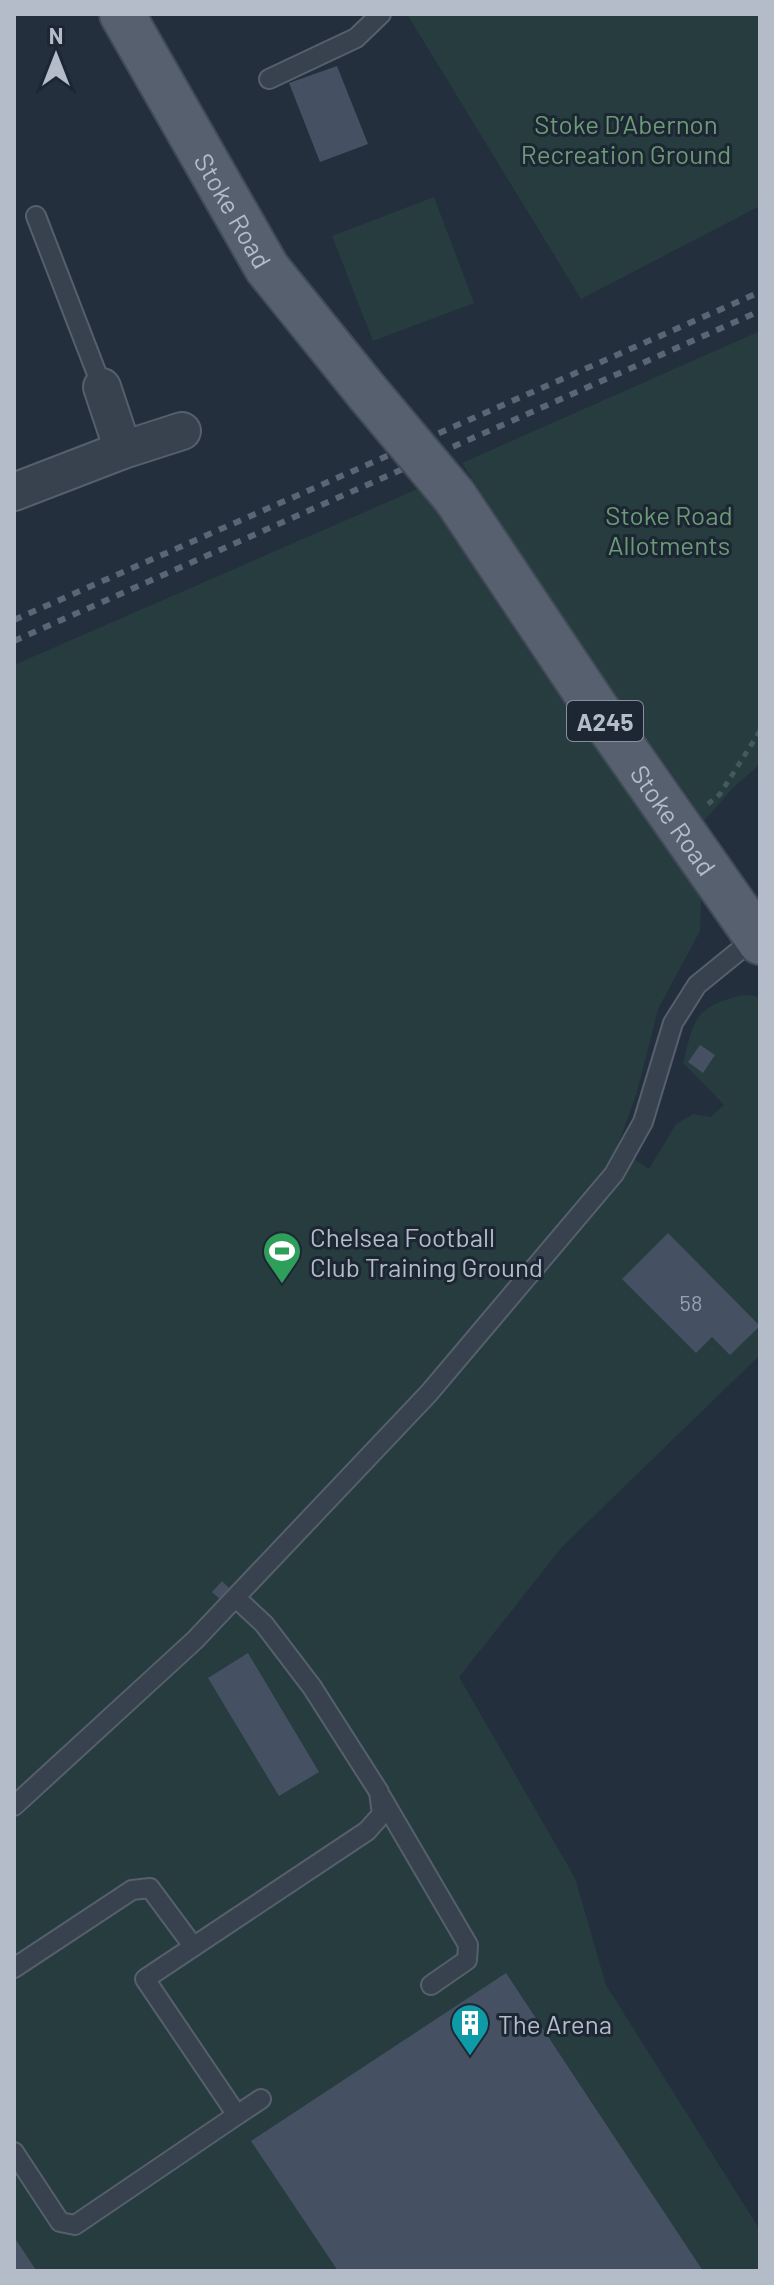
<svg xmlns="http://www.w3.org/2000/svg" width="774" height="2285" font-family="Barlow,sans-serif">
  <rect width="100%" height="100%" fill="#242f3e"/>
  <!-- green -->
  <path fill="#263c3f" d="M407,14H760V206L581,299Z
    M434,197L474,303L373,341L332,236Z
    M760,331V764L731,790L703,822L689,798L574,636L462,463Z
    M422,487L701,899L700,931L658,1009L637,1092L617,1148L649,1169L676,1124L693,1114L711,1117L724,1105L683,1063C692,1031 691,1009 729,999C741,995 748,993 760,998V1355L562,1547L459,1677L575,1878L606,1985L760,2230V2271H14V665Z"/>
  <!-- building -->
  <path fill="#455162" d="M337,66L368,144L320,162L289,83Z
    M700,1045L715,1055L703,1073L688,1062Z
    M668,1233L760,1326L730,1355L712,1337L696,1353L622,1279Z
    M222,1581L231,1590L222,1601L212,1592Z
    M248,1653L319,1772L279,1796L208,1678Z
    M506,1973L703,2271H338L251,2141Z
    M14,2237L34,2267L37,2271H14Z"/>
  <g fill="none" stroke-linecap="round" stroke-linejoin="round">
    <defs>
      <path id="service" d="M269,79L356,38L381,14
        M36,216L102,387
        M382,1798L468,1945L467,1960L431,1985
        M14,1806L195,1640L429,1393L614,1174L643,1122L673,1023L697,985L756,937
        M14,1968L132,1890L150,1888L193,1946
        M237,2115L261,2099
        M14,2152L60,2222L75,2225L237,2115L145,1979L367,1831L382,1814L379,1792L312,1687L264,1624L237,1599"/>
      <path id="minor" d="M102,387L123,450
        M14,492L123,450L182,431"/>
      <g id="primary">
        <path id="s1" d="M122,14L267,268L367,392"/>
        <path id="s2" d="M455,497L594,705L760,942"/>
      </g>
    </defs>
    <!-- service casing -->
    <use href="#service" stroke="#565f6c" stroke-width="22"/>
    <!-- minor casing -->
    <use href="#minor" stroke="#565f6c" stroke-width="40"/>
    <!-- primary casing -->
    <use href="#primary" stroke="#414a57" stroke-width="48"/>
    <!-- path -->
    <path stroke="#44595c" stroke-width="5" stroke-dasharray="6 6" stroke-linecap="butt" d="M708,804L720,794L760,731"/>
    <!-- service -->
    <use href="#service" stroke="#38414e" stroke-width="18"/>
    <!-- minor -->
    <use href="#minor" stroke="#38414e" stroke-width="36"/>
    <!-- primary -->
    <use href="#primary" stroke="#56606e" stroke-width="44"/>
    <!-- rail -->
    <path stroke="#5a6575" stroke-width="6" stroke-dasharray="8 8" stroke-linecap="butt" d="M14,620L760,292
      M14,641L760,311"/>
    <defs>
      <path id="primary-bridge" d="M367,392L455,497"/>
    </defs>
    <!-- primary-bridge casing -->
    <use href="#primary-bridge" stroke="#414a57" stroke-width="48" stroke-linecap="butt"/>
    <!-- primary-bridge -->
    <use href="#primary-bridge" stroke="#56606e" stroke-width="44"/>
  </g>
  <!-- icons -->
  <defs>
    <symbol id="stadium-pin" viewBox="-11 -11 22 30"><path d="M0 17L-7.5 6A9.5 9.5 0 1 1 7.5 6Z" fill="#2e9e5b" stroke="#1d2633"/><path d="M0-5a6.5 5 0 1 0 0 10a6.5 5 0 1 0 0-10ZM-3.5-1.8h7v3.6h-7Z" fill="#fff"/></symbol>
    <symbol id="building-pin" viewBox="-11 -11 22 30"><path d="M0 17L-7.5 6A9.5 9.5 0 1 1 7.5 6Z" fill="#0f9aa8" stroke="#1d2633"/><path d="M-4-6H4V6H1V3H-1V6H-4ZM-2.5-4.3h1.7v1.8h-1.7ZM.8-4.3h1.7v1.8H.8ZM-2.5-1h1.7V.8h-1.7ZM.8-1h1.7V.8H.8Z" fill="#fff"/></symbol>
  </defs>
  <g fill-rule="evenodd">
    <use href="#stadium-pin" x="260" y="1229" width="44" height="60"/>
    <use href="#building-pin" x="448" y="2001" width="44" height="60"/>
  </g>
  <g text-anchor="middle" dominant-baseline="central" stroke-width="6" stroke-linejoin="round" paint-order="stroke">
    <!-- number labels -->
    <g font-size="22" fill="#98a1af">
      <text x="691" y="1302">58</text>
    </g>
    <!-- shield labels -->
    <rect fill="#1d2633" stroke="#878f9c" stroke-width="2" x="567" y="701" width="76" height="40" rx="6"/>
    <g font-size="24" font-weight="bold" fill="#b4bcc9">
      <text x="605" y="721">A245</text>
    </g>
    <!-- park labels -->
    <g font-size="26" fill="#6b9a76" stroke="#1d2633">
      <text x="626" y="123">Stoke D’Abernon<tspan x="626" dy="30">Recreation Ground</tspan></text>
      <text x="669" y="514">Stoke Road<tspan x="669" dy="30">Allotments</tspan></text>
    </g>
    <!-- street labels -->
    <g font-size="26" fill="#b4bcc9" stroke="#1d2633">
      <text stroke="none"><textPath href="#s1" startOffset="226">Stoke Road</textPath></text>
      <text stroke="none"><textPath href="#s2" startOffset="390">Stoke Road</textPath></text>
    </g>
    <!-- poi labels -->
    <g font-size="26" fill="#b4bcc9" stroke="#1d2633" text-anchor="start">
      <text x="310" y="1236">Chelsea Football<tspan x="310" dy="30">Club Training Ground</tspan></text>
      <text x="498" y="2023">The Arena</text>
    </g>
  </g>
  <!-- border -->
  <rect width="774" height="2285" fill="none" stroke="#b4bcc9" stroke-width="32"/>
  <!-- north arrow -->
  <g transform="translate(56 56)" stroke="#1d2633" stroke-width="6" paint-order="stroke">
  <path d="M0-6L14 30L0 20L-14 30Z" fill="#b4bcc9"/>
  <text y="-12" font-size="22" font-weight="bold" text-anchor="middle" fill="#b4bcc9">N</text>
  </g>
</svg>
